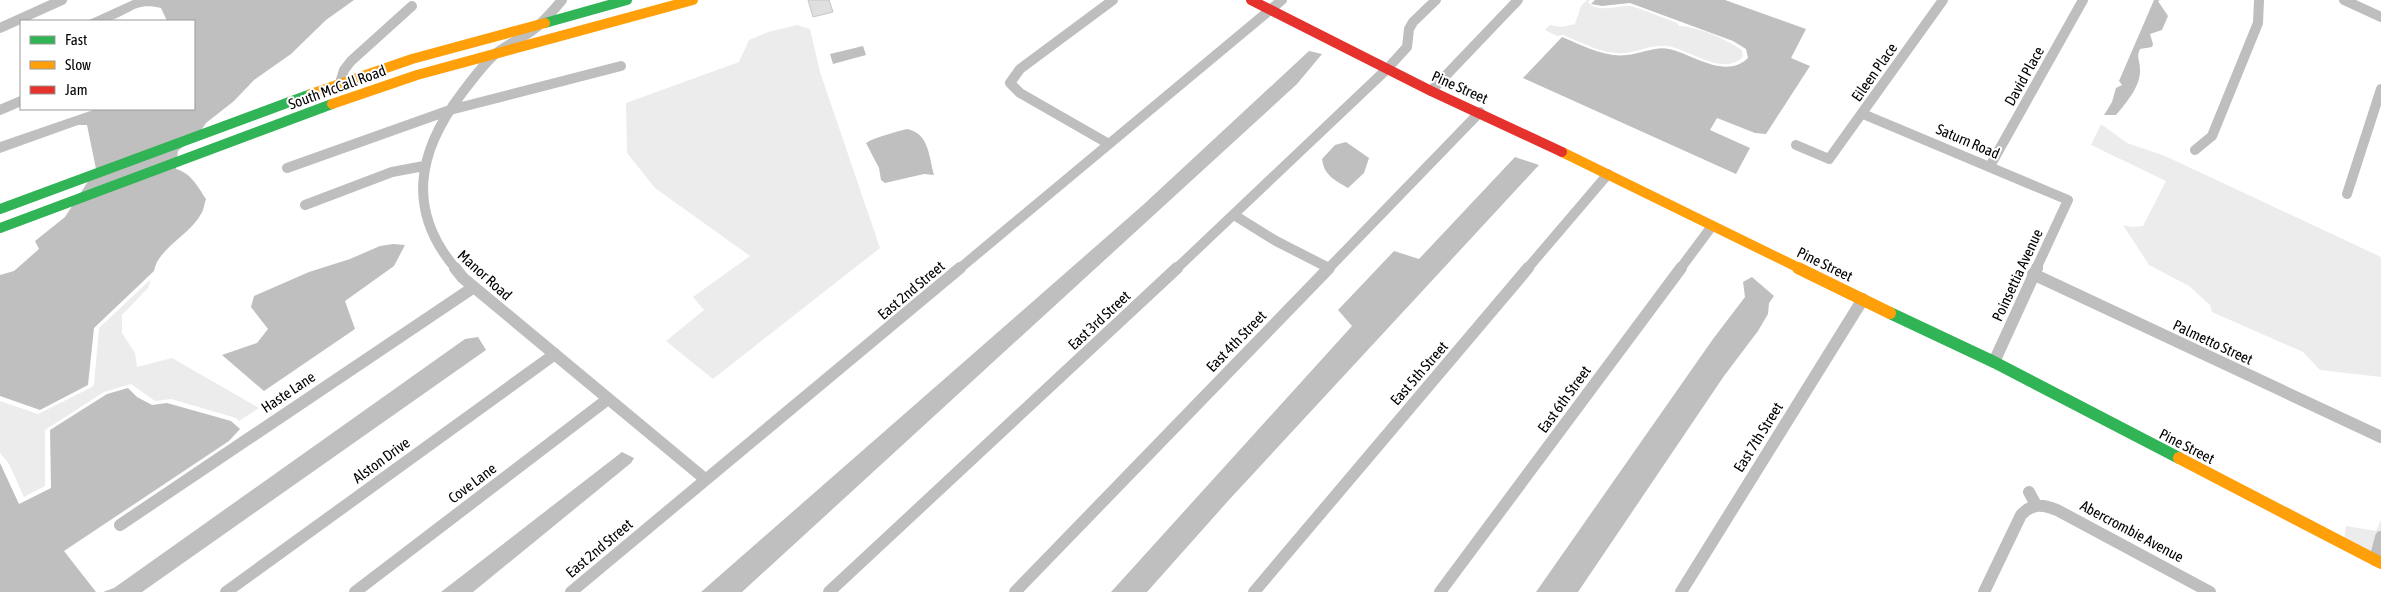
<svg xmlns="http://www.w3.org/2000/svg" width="2381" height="592" font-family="'Asap Condensed',sans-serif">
  <rect width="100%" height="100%" fill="#fff"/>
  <!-- green -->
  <path fill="#ececec" d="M1587,0H1590L1588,2C1598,14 1616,5 1629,6C1638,7 1666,19 1677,23L1679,26C1700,27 1725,39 1742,50L1743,57C1722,77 1690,49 1667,46C1654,44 1639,51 1625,53C1604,55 1583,43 1563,35L1557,36L1545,30L1550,25L1561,27L1575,24L1581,6Z
    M797,25L810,29L820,72L880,248L713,379L666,341L704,310L693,297L750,256L655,188L627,153L626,103L739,62L749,40L768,32Z
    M2101,124L2127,143L2165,156L2381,257V377L2320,370L2303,352L2212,312L2210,305L2189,286L2149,265L2123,225L2132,227L2143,226L2166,181L2091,145Z
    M151,279L148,288L122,315V333L135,353L137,367L172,358L259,408L239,421L236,418L171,399L155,401L131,384L104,392L45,430V486L24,497L9,464L0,453V401L38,414L92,387L94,384L99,328Z
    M2381,520V558L2344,539L2346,526L2376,531Z"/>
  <!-- water -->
  <path fill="#bfbfbf" d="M133,0H354L326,20L291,54L254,80L234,101L206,123L200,132L178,151L176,169C191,173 198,187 206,199C204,204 204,210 201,214C190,235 158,248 154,271L94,328L88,385L40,410L0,396V275L14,271L39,249L35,241L65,217L96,169L87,125H78L0,153V142L96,109H194V21H167L161,8C134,1 130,16 107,21C101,23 93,21 87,21Z
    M1595,0H1725L1806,29L1791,58L1810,66L1766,134L1755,133L1717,118L1710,130L1750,148L1736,174L1523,78L1562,37C1582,45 1605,58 1627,55C1640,54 1656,46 1669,49C1693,54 1725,80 1748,58L1746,49L1733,41L1630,3L1602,6L1591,4Z
    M2154,0H2160L2158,1L2168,16L2162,30L2150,34L2153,44L2152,47L2140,49C2136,57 2140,61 2140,69C2141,86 2126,103 2116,115H2104L2112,102L2116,88L2122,85L2119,81Z
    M863,46L866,55L833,64L830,54Z
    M1309,51L1322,54L1297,84L742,592H701L1143,205Z
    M907,129C929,133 929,157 934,175L924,174L885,183L881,180L879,168L866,143C875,137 896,132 907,129Z
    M1346,142L1369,158L1364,173L1348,188C1334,180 1324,175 1322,159L1335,145Z
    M1515,157L1539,165L1228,501L1147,592H1111L1352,326L1338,310L1394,251L1419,259Z
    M393,244L405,245L394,266L345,301L355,329L264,391L222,355L257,343L268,329L251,307L254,296L309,272L350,259L380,246Z
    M1752,277L1774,296L1769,303L1768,314L1758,331L1724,376L1578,592H1536L1713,339L1745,297L1743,282Z
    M478,337L486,350L142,592H103L114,588L465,339Z
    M128,388L137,397L152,405L167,403L231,421L240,429L229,441L64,551L96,592H0V463L19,504L51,488L50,430L107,394Z
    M622,452L634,458L631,463L473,592H441Z"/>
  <!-- building -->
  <path fill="#dfdfdf" stroke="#c7c7c7" d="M808,0H829L833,12L813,17Z"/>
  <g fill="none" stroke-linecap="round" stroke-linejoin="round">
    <!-- street-far1 -->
    <path stroke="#bebebe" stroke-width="10" d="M2344,0L2381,17
      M0,28L62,0
      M340,83L344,70L351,61L412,6
      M1431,91L1518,0
      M0,110L21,101
      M1863,114L2068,200L2036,269
      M1109,144L1020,93L1010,83L1020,69L1113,0
      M1796,145L1829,159L1943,0
      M2195,150L2212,136L2258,23L2259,0
      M1990,166L2083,0
      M287,168L450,110L621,66
      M2347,194L2381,89
      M305,205L392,172L424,166
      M1234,215L1276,241L1327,267
      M456,269C406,210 417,152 462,93C472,80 482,66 494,55C505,46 518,40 530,32C542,24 552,12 562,0
      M959,269L1282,0
      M1176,269L1387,69L1407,47L1409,29L1413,22L1436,0
      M1328,269L1480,112
      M1527,269L1608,174
      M1680,269L1712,226"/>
    <!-- street -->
    <path stroke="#bebebe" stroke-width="12" d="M455,268L463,278L705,479
      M2033,274L2381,437
      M1994,362L2037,268
      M2029,492L2036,505
      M120,525L474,287
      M2375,560L2381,537
      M226,592L555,354
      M355,592L608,399
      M571,592L960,268
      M829,592L1177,268
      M1015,592L1329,268
      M1254,592L1528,268
      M1440,592L1681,268
      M1681,592L1863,299
      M1984,592L2021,515C2032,503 2043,504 2057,510L2210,592"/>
    <!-- fast-far1 -->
    <path stroke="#30b455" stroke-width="10" d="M545,23L627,0
      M0,209L311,94
      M0,228L332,104"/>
    <!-- fast -->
    <path stroke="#30b455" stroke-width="12" d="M1890,313L1994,362L2179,458"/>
    <!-- slow-far1 -->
    <path stroke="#ff9f0a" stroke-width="10" d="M311,94L412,59L545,23
      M332,104L417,75L693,0
      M1562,152L1801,269"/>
    <!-- slow -->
    <path stroke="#ff9f0a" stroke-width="12" d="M1798,268L1890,313
      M2179,458L2381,563"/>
    <!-- jam -->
    <path stroke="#e5322d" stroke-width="10" d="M1251,0L1431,91L1562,152"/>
  </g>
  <g text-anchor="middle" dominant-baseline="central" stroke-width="4" stroke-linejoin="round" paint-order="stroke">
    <!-- street labels -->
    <g font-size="15" fill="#000" stroke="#fff">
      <text transform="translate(1874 72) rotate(-55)">Eileen Place</text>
      <text transform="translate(2024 76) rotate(-61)">David Place</text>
      <text transform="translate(337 87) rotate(-20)">South McCall Road</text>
      <text transform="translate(1460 87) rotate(24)">Pine Street</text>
      <text transform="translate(1968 141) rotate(23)">Saturn Road</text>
      <text transform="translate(1825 264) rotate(26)">Pine Street</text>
      <text transform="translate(485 275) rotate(42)">Manor Road</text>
      <text transform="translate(2017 275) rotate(-65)">Poinsettia Avenue</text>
      <text transform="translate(911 290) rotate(-40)">East 2nd Street</text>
      <text transform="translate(1099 320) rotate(-43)">East 3rd Street</text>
      <text transform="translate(1236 341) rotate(-46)">East 4th Street</text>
      <text transform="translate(2213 342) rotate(25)">Palmetto Street</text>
      <text transform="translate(1419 373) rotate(-49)">East 5th Street</text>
      <text transform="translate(288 392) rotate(-34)">Haste Lane</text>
      <text transform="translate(1564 399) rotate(-54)">East 6th Street</text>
      <text transform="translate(1758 437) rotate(-58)">East 7th Street</text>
      <text transform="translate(2187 446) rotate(27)">Pine Street</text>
      <text transform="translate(381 460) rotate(-36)">Alston Drive</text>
      <text transform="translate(472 483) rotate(-37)">Cove Lane</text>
      <text transform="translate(2132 531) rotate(28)">Abercrombie Avenue</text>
      <text transform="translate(599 548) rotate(-40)">East 2nd Street</text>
    </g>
  </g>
  <!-- legend -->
  <rect x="20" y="20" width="175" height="90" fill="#ffffff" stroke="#999999"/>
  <rect x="30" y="36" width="25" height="8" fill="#30b455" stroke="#999999"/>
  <text x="65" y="45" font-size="15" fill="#000000">Fast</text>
  <rect x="30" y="61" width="25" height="8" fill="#ff9f0a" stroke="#999999"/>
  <text x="65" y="70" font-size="15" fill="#000000">Slow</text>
  <rect x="30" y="86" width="25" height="8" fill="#e5322d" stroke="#999999"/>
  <text x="65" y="95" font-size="15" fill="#000000">Jam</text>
</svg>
